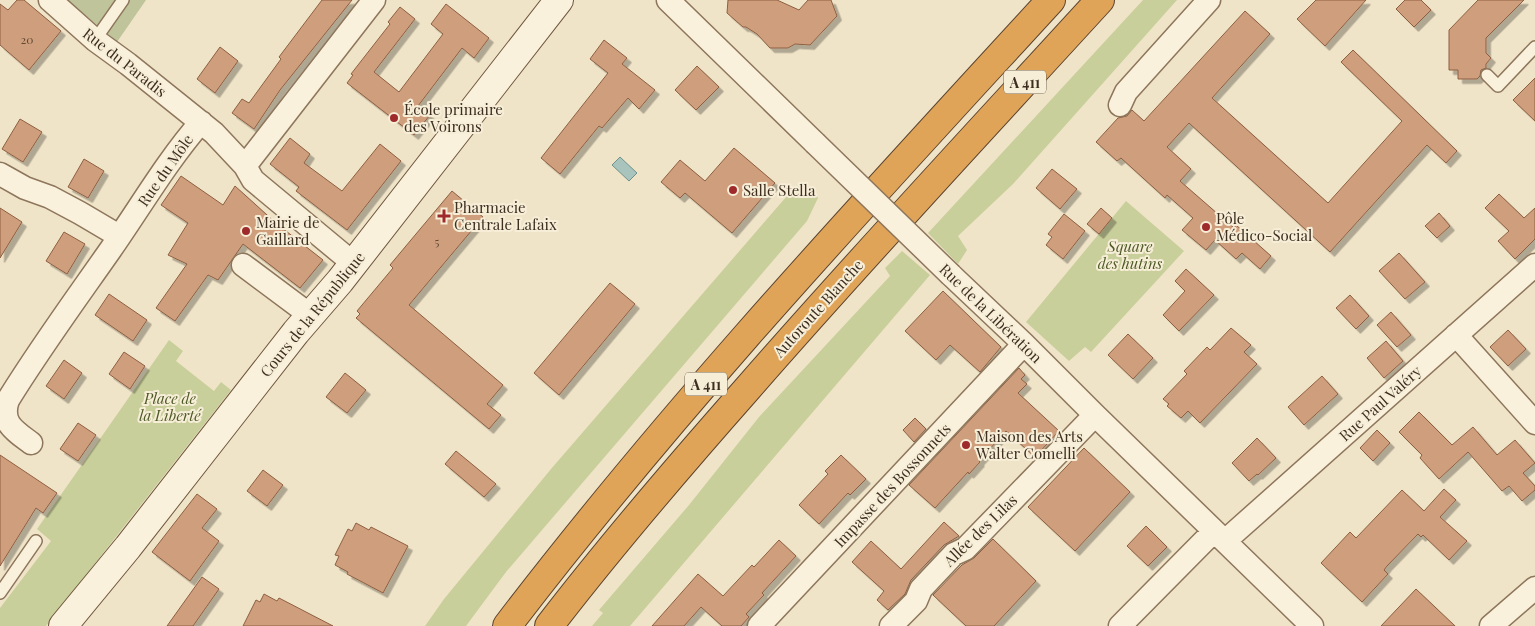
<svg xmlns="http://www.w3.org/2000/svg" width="1535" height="626" font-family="'Playfair Display',serif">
  <defs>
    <filter id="shadow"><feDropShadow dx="4.5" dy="4.5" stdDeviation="0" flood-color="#0004"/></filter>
  </defs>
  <rect width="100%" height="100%" fill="#f0e4c8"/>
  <!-- green -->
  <path fill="#c9cf9b" d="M1143,0H1177L1013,184L958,236L967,250L958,264L928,233Z
    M800,186L814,189L818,198L807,221L506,572L466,626H425L444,599L551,469L793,189Z
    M1126,201L1184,251L1091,352L1085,347L1069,361L1026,322Z
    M902,251L930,275L630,626H592L603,613L599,610L689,505L759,417L890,276L885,268Z
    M169,340L183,351L176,361L214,391L221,382L231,390L46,626H0V608L51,541L37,529Z"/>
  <!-- cemetery -->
  <path fill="#bfc49a" d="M68,0H146L117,42Z"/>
  <!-- water -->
  <path fill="#a9c4bc" stroke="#6f938a" d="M620,157L637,173L629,181L612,165Z"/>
  <!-- building -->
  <path fill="#cf9f7d" stroke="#8d5f41" filter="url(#shadow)" d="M17,0H24L61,31L29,70L0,45V4L8,10Z
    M322,0H352L280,90L254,129L232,113L242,99L249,103L281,59L279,57Z
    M728,0H777L799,10L808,0H831L837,16L810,45L795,44L788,48H770L757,34L746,27H743L727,13Z
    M1316,0H1366L1325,46L1297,19Z
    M1405,0H1421L1431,10L1414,27L1396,9Z
    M1478,0H1524L1486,38V53L1491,58L1486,64V68L1481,70L1480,76L1477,79H1458V70H1449V30Z
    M446,4L489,38L474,58L462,48L418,106L430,115L414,135L347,83L353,75L351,74L390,24L388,22L400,7L415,19L374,72L399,92L443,34L431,24Z
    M1245,11L1270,34L1212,98L1328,203L1402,121L1341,62L1353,50L1457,151L1446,163L1427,145L1330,252L1189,123L1167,147L1191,169L1180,181L1234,228L1236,225L1271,256L1260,269L1242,253L1236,259L1215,240L1206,250L1182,230L1193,218L1167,195L1165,198L1121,158L1117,161L1096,142L1118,118L1127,116L1132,110L1144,121Z
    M604,40L627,58L622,64L655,90L639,109L628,98L602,128L599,126L560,174L541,158L608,73L590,59Z
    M220,47L238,61L215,93L197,79Z
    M697,66L719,87L696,110L675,90Z
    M1535,78V121L1513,100Z
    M20,119L42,132L23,162L2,149Z
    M290,138L310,154L304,163L342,191L380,144L401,161L347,230L296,191L299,187L270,164Z
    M734,148L775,183L732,233L685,193L680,198L661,182L680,160L705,181Z
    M84,159L104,171L88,198L68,187Z
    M1052,169L1077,189L1060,209L1036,188Z
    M181,176L223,205L235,186L277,224L323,260L300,288L243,244L218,280L208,275L175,321L156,308L187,264L168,255L188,223L161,205Z
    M452,191L483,217L409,305L503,385L487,404L501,415L489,429L356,318L360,314L357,311L393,268L390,265Z
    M1499,194L1524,218L1535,208V239L1515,259L1498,241L1509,231L1485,208Z
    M0,208L22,222L0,258Z
    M1101,208L1112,218L1099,234L1087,224Z
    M1439,213L1450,226L1437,238L1425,226Z
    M1064,214L1085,231L1063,259L1046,245L1052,237L1048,234Z
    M64,232L85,244L67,274L46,261Z
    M1399,253L1425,282L1405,299L1379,271Z
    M1186,269L1214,295L1179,331L1163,315L1185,291L1175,281Z
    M610,283L635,304L559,395L534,373Z
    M943,291L1001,347L980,372L950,345L936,360L905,331Z
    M109,294L147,320L133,341L95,315Z
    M1350,295L1369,316L1356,329L1336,308Z
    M1391,312L1411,335L1397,347L1377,325Z
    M1231,328L1251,345L1244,352L1257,364L1200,423L1188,411L1181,418L1167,406L1169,404L1163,399L1187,374L1184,371L1207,347L1210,350Z
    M1508,330L1526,349L1508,366L1490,347Z
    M1128,334L1153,358L1133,379L1108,355Z
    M1386,341L1403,361L1384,378L1367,358Z
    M124,352L145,366L130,389L109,374Z
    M64,360L82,373L64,399L46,386Z
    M1019,368L1025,375L1021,379L1027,384L1018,393L1059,431L1035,457L1006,431L979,461L980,462L969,474L968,472L935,508L909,485Z
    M345,373L366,390L347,413L326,397Z
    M1322,376L1338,394L1304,425L1288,407Z
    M1419,412L1452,445L1473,427L1497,455L1515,440L1535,463L1523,473L1535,486V490L1522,501L1509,486L1502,491L1468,452L1439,479L1420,458L1422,455L1399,432Z
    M915,418L926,429L914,442L903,430Z
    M78,423L96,435L78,461L60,449Z
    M1377,430L1390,443L1373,461L1360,448Z
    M1257,438L1276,458L1258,475L1257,474L1249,481L1232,463Z
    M1084,448L1130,492L1075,551L1028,507Z
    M456,451L496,484L484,497L445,464Z
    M0,455L57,493L43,513L36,508L0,566Z
    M841,455L866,479L850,495L848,493L819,524L799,505L828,474L825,471Z
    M263,470L283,485L267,506L247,491Z
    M1444,489L1456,500L1440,517L1467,541L1449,560L1423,535L1421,537L1418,534L1387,566L1384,570L1388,574L1362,602L1321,563L1350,532L1356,538L1402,490L1424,511Z
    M197,494L217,509L202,528L219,541L190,581L152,552Z
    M944,522L959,536L944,545L911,580L905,594L888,610L877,600L884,591L852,562L871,541L901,569Z
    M356,523L369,530L371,527L408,546L383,593L347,574L348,572L335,565L339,556L335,555L348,529L352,531Z
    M1146,526L1167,547L1148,566L1127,546Z
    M993,539L1036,581L994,626H966L933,595L962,565L974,558Z
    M779,540L796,556L762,593L764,595L746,614L749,617L741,626H722L701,607L684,626H652L698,574L723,596L752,565L754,567Z
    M202,577L219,589L193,626H167Z
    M1416,589L1455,626H1381Z
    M264,594L277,601L279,598L333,626H243L256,600L260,602Z"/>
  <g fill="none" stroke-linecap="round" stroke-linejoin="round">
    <defs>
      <path id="lane" d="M95,40L123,0
        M1487,75L1498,86L1535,47
        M0,593L36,541"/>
      <path id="street" d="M50,0L95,40L128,64L214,133L245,166L253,180L353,263
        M668,0L815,143
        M1120,105L1126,92L1209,0
        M245,166L374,0
        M0,174L25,188L50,197L80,213L119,236
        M243,265L310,315
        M951,275L1024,344L1095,415L1312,626
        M1456,335L1535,423
        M31,443C15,431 0,423 8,400C40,348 76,299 111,249C141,206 167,161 201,122
        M1225,541L1535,265
        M759,626L1024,344
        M891,626L916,601L921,589L954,554L965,549L1095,415
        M1120,626L1214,531
        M1491,626L1535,588"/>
      <path id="secondary" d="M63,626L128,547L296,332L340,281L559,0"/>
      <path id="highway" d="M507,626C675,406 864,204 1051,0
        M549,626C612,544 680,465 748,388C863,256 982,129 1100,0"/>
    </defs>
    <!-- lane casing -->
    <use href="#lane" stroke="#8d765c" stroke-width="14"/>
    <!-- street casing -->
    <use href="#street" stroke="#8d765c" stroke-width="25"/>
    <!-- secondary casing -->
    <use href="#secondary" stroke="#6f573f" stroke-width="30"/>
    <!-- highway casing -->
    <use href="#highway" stroke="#5b4430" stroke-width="30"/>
    <!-- lane -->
    <use href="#lane" stroke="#faf1dc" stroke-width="11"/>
    <!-- street -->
    <use href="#street" stroke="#faf1dc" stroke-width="22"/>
    <!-- secondary -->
    <use href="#secondary" stroke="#faf1dc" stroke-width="28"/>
    <!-- highway -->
    <use href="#highway" stroke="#e0a458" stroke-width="28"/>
    <defs>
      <path id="street-bridge" d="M815,143L951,275"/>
    </defs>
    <!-- street-bridge casing -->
    <use href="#street-bridge" stroke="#8d765c" stroke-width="25" stroke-linecap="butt"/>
    <!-- street-bridge -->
    <use href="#street-bridge" stroke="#faf1dc" stroke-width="22"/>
  </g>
  <!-- markers -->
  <g fill="#9e2a2b" stroke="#f7eed8" stroke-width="2">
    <circle cx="394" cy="118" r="5"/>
    <circle cx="733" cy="190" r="5"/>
    <path d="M441.5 208.5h5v5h5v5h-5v5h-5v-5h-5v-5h5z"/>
    <circle cx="1206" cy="227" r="5"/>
    <circle cx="246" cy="231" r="5"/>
    <circle cx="966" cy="445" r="5"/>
  </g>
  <g text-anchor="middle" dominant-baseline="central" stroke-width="4" stroke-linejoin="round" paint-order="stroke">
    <!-- number labels -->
    <g font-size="12" fill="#624a37">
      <text x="27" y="39">20</text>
      <text x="437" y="241">5</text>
    </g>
    <!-- shield labels -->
    <g fill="#f7eed8" stroke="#756857" stroke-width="1">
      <rect x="1004" y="70.5" width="42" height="23" rx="4"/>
      <rect x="685" y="372.5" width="42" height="23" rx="4"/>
    </g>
    <g font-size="14" font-weight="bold" fill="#3d2e20">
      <text x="1025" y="82">A 411</text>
      <text x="706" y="384">A 411</text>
    </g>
    <!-- street labels -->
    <g font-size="15" fill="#3d2e20" stroke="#f7eed8">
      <text transform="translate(125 62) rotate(38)">Rue du Paradis</text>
      <text transform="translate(165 170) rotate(-55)">Rue du Môle</text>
      <text transform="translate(818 308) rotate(-48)">Autoroute Blanche</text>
      <text transform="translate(991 313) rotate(44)">Rue de la Libération</text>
      <text transform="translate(312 314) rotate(-51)">Cours de la République</text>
      <text transform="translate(1380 403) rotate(-42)">Rue Paul Valéry</text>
      <text transform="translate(892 485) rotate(-47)">Impasse des Bossonnets</text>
      <text transform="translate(980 530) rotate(-44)">Allée des Lilas</text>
    </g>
    <!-- poi labels -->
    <g font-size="15" fill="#3d2e20" stroke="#f7eed8" text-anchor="start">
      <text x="404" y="109">École primaire<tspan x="404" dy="17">des Voirons</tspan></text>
      <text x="743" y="190">Salle Stella</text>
      <text x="454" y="207">Pharmacie<tspan x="454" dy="17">Centrale Lafaix</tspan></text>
      <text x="1216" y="218">Pôle<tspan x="1216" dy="17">Médico-Social</tspan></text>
      <text x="256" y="222">Mairie de<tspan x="256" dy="17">Gaillard</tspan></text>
      <text x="976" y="436">Maison des Arts<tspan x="976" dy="17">Walter Comelli</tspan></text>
    </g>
    <!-- park labels -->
    <g font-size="15" font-style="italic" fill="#4d5a26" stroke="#f7eed8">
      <text x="1130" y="246">Square<tspan x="1130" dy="17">des hutins</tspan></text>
      <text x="170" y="398">Place de<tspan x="170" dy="17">la Liberté</tspan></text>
    </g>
  </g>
</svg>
